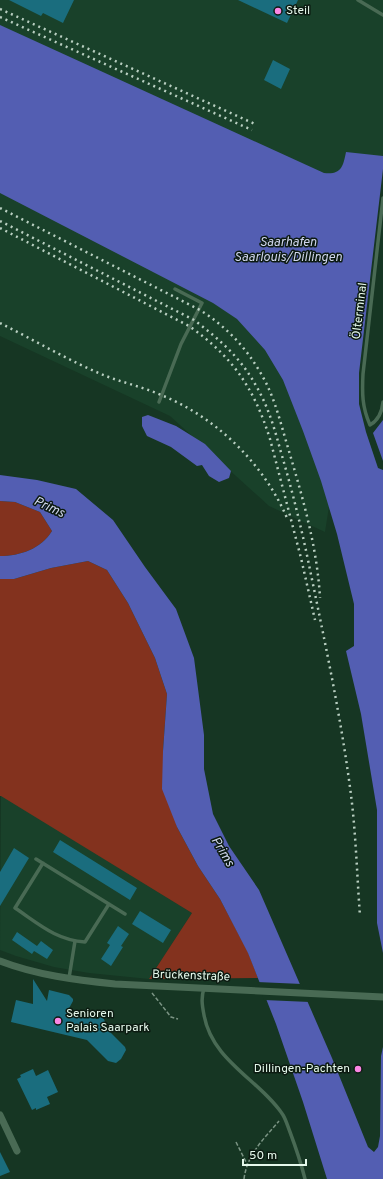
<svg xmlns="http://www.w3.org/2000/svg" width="383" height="1179" font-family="Overpass,sans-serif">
  <rect width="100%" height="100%" fill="#163623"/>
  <!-- built -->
  <path fill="#19412a" d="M0,0H383V165L325,532L269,506L170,416L0,336Z
    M1,795L192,913L149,979L89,973L54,967L16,956L0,950Z"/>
  <!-- green -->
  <path fill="#83321e" d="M0,501L15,502L40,512L52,531C41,549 20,556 0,556Z
    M88,561L107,570L128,603L155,658L167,694L163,751L177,827L198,866L220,899L248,952L258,978L149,979L192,913L1,796H0V579H14L51,568Z"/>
  <!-- water -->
  <path fill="#535eb2" d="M0,25L324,173C341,175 343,167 346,152L383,156V169L359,373V404L366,432L378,468L383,470V953L377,923V810L361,714L346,651L354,646V604L337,534L321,481L303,431L283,380L265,350L237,319L213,303L0,193Z
    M148,415L176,426L205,444L231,471L229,478L219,482L209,476L202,465L197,466L171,447L147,436L142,426V417Z
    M383,420V461L373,433Z
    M0,475L37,480L76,489L113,520L145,567L176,609L194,658L204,735V769L213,814L229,846L259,890L332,1058L368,1147L374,1152L378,1147L380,1136L381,1056L383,1047V1179H327L303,1102L276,1024L248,953L220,899L198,866L177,827L162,789L163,751L167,694L155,658L128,603L107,570L88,561L51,568L14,579H0V556C20,556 41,549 52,531L40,512L15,502L0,501Z"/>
  <!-- pier -->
  <path fill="#163623" d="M257,982L302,984L310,1002L264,1000Z"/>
  <!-- building -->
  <path fill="#1a6d7e" d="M9,0H74L63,23L43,13L41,16Z
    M238,0H298L287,23Z
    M273,60L290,69L281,89L264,80Z
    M60,840L137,888L130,900L53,852Z
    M14,848L29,858L0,906V872Z
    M140,911L171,930L163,943L132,924Z
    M118,926L129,934L121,946L123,947L111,966L101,959L110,945L107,943Z
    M17,932L37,946L41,941L53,950L47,959L34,951L32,954L12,940Z
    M33,979L47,1001L49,990L69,995L73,999V1001L67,1012L97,1019L101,1017L104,1019L107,1029L125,1047L126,1050L121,1059L116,1063L108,1061L87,1040L11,1022L16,1000L33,1004Z
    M33,1069L36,1076L48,1070L58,1092L47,1097L50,1104L36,1110V1108L32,1110L17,1079L21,1077L20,1075Z
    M0,1152L10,1172L0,1176Z"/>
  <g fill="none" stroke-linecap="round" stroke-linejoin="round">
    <!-- path -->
    <path stroke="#7b9484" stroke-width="1.5" stroke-dasharray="4 2" stroke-linecap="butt" d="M152,993L171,1017L178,1019
      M236,1142L247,1164
      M244,1179C247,1154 264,1139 279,1121"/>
    <!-- lane -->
    <path stroke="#496a54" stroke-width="3.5" d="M358,0L383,15
      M383,198L363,374C362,393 362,407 370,425C379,420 382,412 383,402
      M159,402L181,344L202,303L175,289
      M36,859L125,914
      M43,863L15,908C39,924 56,940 85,942L109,904
      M69,978L75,941
      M204,988C201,998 202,1005 204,1015C212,1061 260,1080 283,1115C286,1120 288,1127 290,1132C296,1148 301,1163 305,1179"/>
    <!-- street -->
    <path stroke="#496a54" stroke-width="7" d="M0,961C36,975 76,980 115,984L383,997
      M0,1115L17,1151"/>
    <!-- rail -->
    <path stroke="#b9cfc1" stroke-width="2.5" stroke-dasharray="2 4" stroke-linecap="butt" d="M0,9L255,124
      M0,17L252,130
      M0,208L200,310C225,326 245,346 260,372C273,393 279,417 286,441C301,492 317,544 320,598
      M0,221L194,320C218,338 240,357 255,384C267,404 274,426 280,449C291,486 300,522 308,560C324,638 341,716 351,795C356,835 357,876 360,916
      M0,228L189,326C233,357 254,388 270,439L301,558L315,620
      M0,323C34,340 71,362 106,376C124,383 143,387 161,395C216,417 264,464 287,518"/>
  </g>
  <!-- markers -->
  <g fill="#fc86e4" stroke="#0c1a11" stroke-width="1.5">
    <circle cx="278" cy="11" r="4"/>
    <circle cx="58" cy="1021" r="4"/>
    <circle cx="358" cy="1069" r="4"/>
  </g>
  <g text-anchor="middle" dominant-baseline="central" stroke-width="3" stroke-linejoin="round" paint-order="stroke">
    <!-- poi labels -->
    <g font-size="12" fill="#e6f9ec" stroke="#0c1a11" text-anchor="start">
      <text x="286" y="11">Steil</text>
      <text x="66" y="1014">Senioren<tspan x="66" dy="14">Palais Saarpark</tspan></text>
      <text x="350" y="1069" text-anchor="end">Dillingen-Pachten</text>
    </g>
    <!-- street labels -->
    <g font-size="12" fill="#e6f9ec" stroke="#0c1a11">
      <text transform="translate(360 311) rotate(-83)">Ölterminal</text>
      <text transform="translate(191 976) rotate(2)">Brückenstraße</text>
    </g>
    <!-- water labels -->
    <g font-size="13" font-style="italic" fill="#d0d6ed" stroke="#0c1a11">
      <text x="288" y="243">Saarhafen<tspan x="288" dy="15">Saarlouis/Dillingen</tspan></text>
      <text transform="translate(49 508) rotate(25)">Prims</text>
      <text transform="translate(222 852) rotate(59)">Prims</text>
    </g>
  </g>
  <!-- scale -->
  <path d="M243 1159v6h63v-6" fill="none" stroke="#e6f9ec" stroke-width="2"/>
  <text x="249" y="1159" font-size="12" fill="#e6f9ec" stroke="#0c1a11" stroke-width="3" paint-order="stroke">50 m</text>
</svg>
